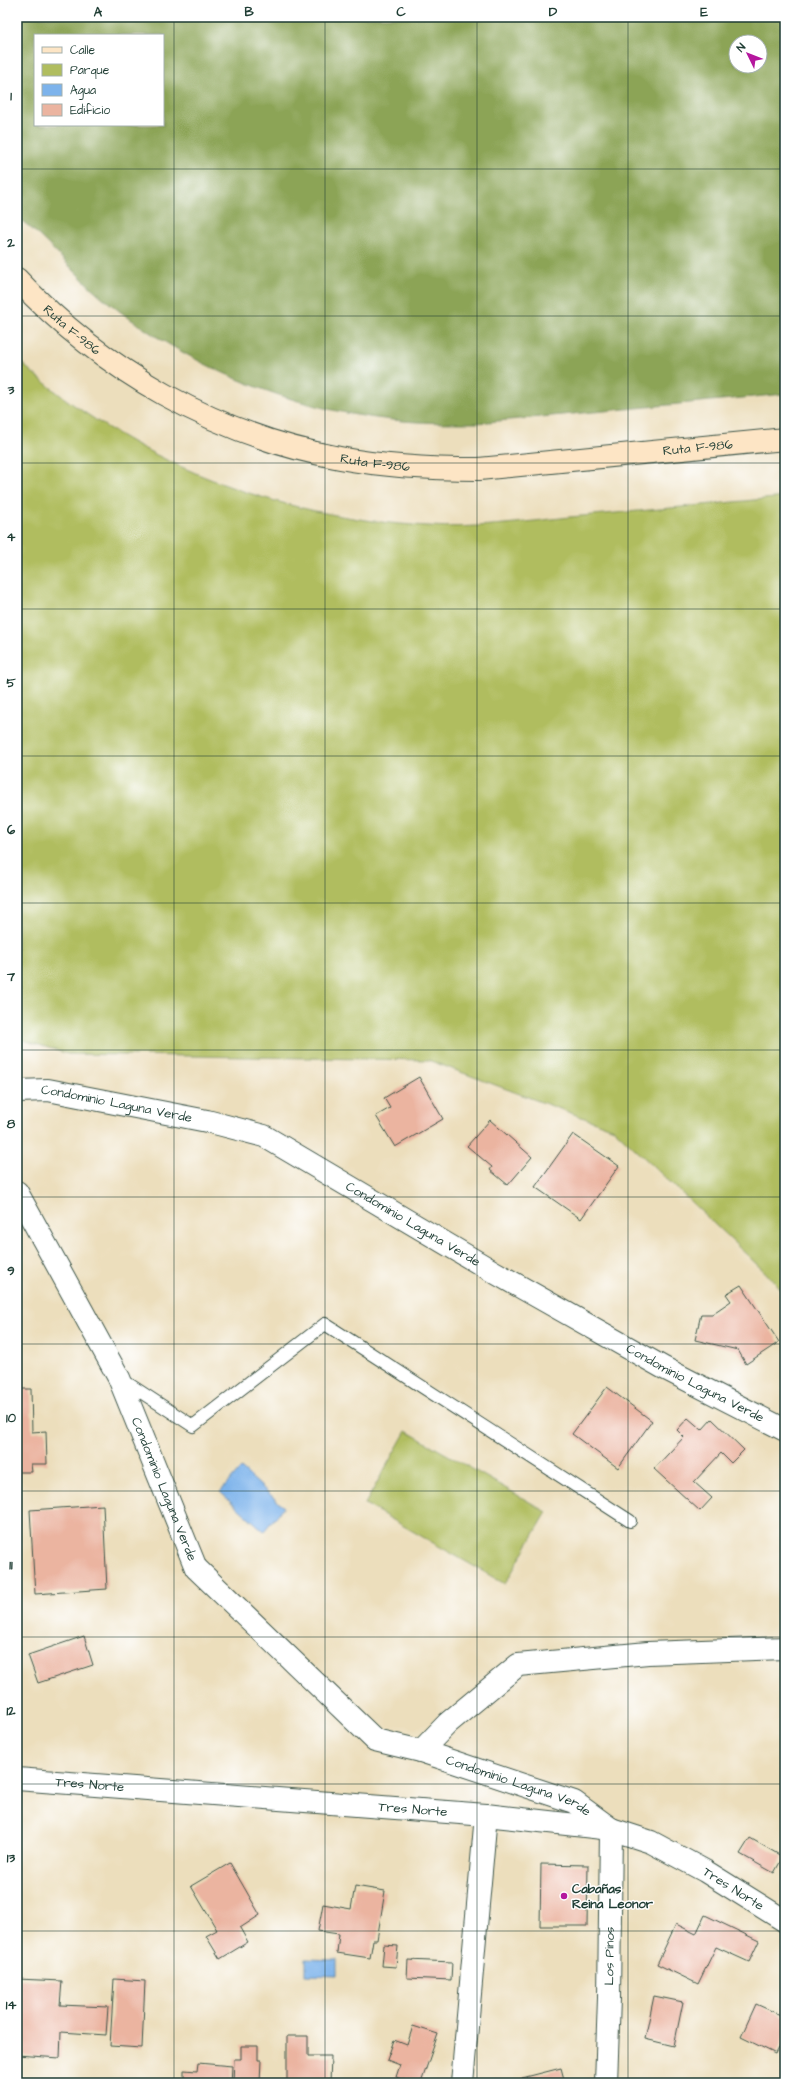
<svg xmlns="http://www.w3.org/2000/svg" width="802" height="2100" font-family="'Architects Daughter',sans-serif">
  <rect width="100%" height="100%" fill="#fff"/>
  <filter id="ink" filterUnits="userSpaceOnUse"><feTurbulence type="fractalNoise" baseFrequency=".025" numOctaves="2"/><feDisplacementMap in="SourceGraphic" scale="8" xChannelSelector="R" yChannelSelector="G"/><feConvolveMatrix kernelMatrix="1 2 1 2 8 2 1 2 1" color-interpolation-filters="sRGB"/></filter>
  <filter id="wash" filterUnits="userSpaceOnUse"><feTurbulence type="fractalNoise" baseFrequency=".012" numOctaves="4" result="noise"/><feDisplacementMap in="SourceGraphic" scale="16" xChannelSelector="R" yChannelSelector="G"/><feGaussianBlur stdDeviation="0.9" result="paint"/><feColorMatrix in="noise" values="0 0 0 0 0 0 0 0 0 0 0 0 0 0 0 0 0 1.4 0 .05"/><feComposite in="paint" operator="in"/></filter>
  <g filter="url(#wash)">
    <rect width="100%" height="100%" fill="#ecdebc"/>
    <!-- green -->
    <path fill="#b0bd5f" stroke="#687d4a" d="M17,359C130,462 276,518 428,526C475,529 523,522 570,517C642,511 713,504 785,497V1294L766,1273L614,1129L428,1060L68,1054L17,1038Z
      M406,1431L547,1512L505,1584L365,1504Z"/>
    <!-- forest -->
    <path fill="#8ca456" stroke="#567045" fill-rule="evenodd" d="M17,17H785V394L477,423C448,423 420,423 392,420C288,409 183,364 103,298C73,273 48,240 17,217ZM35,35H163V125H35ZM736,42H760V66H736Z"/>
    <!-- water -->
    <path fill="#7db3eb" stroke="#4e7890" d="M241,1468L284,1507L264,1531L220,1492Z
      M306,1959L337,1960V1976L306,1975Z"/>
    <g id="blocks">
      <!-- building -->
      <path fill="#ebb4a0" d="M419,1077L443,1119L395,1147L376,1116L390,1108L384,1098Z
        M490,1120L532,1157L508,1185L490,1170L492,1167L467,1146Z
        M573,1134L619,1166L581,1219L535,1187Z
        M741,1285L779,1342L746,1364L738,1350L695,1340L701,1314H712L731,1301L726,1294Z
        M607,1387L652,1421L618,1468L572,1434Z
        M17,1389H31L32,1432L46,1431L47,1464H31L32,1472H17Z
        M688,1418L702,1430L712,1419L744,1450L731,1463L721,1453L694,1482L712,1498L700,1511L654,1469L684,1437L677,1430Z
        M103,1505L107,1589L35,1594L30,1510Z
        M84,1636L93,1665L38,1683L28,1655Z
        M750,1838L783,1857L774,1873L740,1854Z
        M230,1863L260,1915L240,1928L248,1942L220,1959L206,1936L217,1930L191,1886Z
        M541,1864L588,1865L587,1926H540Z
        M355,1886L385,1891L377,1940H373L370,1958L337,1953L339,1934L318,1931L323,1904L351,1909Z
        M705,1915L759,1941L749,1962L716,1947L698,1984L657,1964L676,1924L696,1934Z
        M384,1945L398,1946L396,1967L382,1966Z
        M408,1960L452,1962L451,1980L407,1978Z
        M17,1979L62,1981L60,2005L108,2007L106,2035L61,2032L60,2058L17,2055Z
        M114,1979L145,1981L142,2048L110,2046Z
        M654,1996L683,2002L674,2046L645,2039Z
        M756,2004L785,2017V2035L776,2054L741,2037Z
        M413,2026L438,2034L421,2083H412L396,2077L400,2065L387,2060L394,2040L407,2045Z
        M287,2036H308V2056H331L330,2083H287Z
        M241,2046H258V2060H261L260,2083H233L234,2059H241Z
        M198,2063L232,2066L231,2083H184V2070L197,2071Z
        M561,2068L565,2083H523L522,2078Z"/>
    </g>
  </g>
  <g filter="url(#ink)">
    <use href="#blocks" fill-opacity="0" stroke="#3e5548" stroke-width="1"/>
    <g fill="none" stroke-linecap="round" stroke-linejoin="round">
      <defs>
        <path id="lane" d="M121,1379L193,1426L325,1324L630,1521"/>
        <g id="street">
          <path id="s1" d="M17,1091L48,1090L207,1121L264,1136L494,1272L664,1368L785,1430"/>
          <path id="s2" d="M17,1192L119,1378L196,1568L375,1740L421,1751L574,1802L611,1829"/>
          <path d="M421,1751L448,1723L518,1665L648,1653L785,1648"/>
          <path id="s3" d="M17,1779L486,1815L611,1829L651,1842L705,1871L785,1921"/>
          <path d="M462,2083L486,1815"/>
          <path id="s4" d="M606,2083L609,1998L611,1829"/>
        </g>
        <g id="secondary">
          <path id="s5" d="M17,279C102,370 217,436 340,458C386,467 432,469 479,469L785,439"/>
        </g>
      </defs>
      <!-- lane casing -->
      <use href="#lane" stroke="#3e5548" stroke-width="14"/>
      <!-- street casing -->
      <use href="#street" stroke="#3e5548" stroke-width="24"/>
      <!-- secondary casing -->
      <use href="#secondary" stroke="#3e5548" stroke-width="24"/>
      <!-- lane -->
      <use href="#lane" stroke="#fff" stroke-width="12"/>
      <!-- street -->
      <use href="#street" stroke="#fff" stroke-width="22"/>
      <!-- secondary -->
      <use href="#secondary" stroke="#fde5c5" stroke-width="22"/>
    </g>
  </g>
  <!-- grid -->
  <path fill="none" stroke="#1f3d34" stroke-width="1" stroke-opacity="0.55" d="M174,17V2083M325,17V2083M477,17V2083M628,17V2083M17,169H785M17,316H785M17,463H785M17,609H785M17,756H785M17,903H785M17,1050H785M17,1197H785M17,1344H785M17,1491H785M17,1637H785M17,1784H785M17,1931H785"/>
  <!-- markers -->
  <circle fill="#b5179e" stroke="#fff" stroke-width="1.5" cx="564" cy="1896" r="4"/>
  <g text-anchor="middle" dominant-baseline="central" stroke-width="3" stroke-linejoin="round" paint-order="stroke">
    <!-- street labels -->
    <g font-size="13" fill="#1f3d34" stroke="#fff">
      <text stroke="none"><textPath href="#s5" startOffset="75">Ruta F-986</textPath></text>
      <text stroke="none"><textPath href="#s5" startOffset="735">Ruta F-986</textPath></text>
      <text stroke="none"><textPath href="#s5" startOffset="411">Ruta F-986</textPath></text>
      <text stroke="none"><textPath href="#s1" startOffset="101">Condominio Laguna Verde</textPath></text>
      <text stroke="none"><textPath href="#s1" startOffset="425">Condominio Laguna Verde</textPath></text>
      <text stroke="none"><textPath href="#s1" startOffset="749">Condominio Laguna Verde</textPath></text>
      <text stroke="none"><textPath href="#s2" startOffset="332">Condominio Laguna Verde</textPath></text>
      <text stroke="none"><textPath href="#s3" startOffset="73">Tres Norte</textPath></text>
      <text stroke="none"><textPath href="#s2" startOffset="816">Condominio Laguna Verde</textPath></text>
      <text stroke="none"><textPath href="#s3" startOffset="397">Tres Norte</textPath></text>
      <text stroke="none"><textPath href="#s3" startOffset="733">Tres Norte</textPath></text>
      <text stroke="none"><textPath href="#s4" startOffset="127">Los Pinos</textPath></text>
    </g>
    <!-- poi labels -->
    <g font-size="13" font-weight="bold" fill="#1f3d34" stroke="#fff" text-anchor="start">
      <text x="572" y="1889">Cabañas<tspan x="572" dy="15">Reina Leonor</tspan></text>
    </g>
  </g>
  <!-- margin -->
  <rect width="802" height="2100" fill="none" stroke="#fff" stroke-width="44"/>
  <!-- legend -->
  <rect x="34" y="34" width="130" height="92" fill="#ffffff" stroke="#a5b1ae"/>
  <rect x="42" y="47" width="20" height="6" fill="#fde5c5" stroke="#a5b1ae"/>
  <text x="70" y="54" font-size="12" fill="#1f3d34">Calle</text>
  <rect x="42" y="64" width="20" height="12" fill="#b0bd5f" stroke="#a5b1ae"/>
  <text x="70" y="74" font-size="12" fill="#1f3d34">Parque</text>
  <rect x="42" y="84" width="20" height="12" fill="#7db3eb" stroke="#a5b1ae"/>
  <text x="70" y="94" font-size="12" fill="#1f3d34">Agua</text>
  <rect x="42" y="104" width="20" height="12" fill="#ebb4a0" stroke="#a5b1ae"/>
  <text x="70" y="114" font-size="12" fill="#1f3d34">Edificio</text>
  <!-- north arrow -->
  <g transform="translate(748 54) rotate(313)"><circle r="19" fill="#ffffff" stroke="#a5b1ae"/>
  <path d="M0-3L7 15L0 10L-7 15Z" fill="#b5179e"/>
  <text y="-6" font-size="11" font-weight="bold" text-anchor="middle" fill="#1f3d34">N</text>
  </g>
  <rect x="22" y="22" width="758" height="2056" fill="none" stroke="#1f3d34" stroke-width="1.5"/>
  <g font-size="13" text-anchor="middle" font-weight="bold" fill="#1f3d34">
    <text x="98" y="16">A</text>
    <text x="249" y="16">B</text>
    <text x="401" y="16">C</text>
    <text x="553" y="16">D</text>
    <text x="704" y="16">E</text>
    <text x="11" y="100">1</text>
    <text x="11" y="247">2</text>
    <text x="11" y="394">3</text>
    <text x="11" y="541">4</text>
    <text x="11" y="687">5</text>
    <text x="11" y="834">6</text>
    <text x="11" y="981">7</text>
    <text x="11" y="1128">8</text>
    <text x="11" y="1275">9</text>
    <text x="11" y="1422">10</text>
    <text x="11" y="1569">11</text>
    <text x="11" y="1715">12</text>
    <text x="11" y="1862">13</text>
    <text x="11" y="2009">14</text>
  </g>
</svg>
